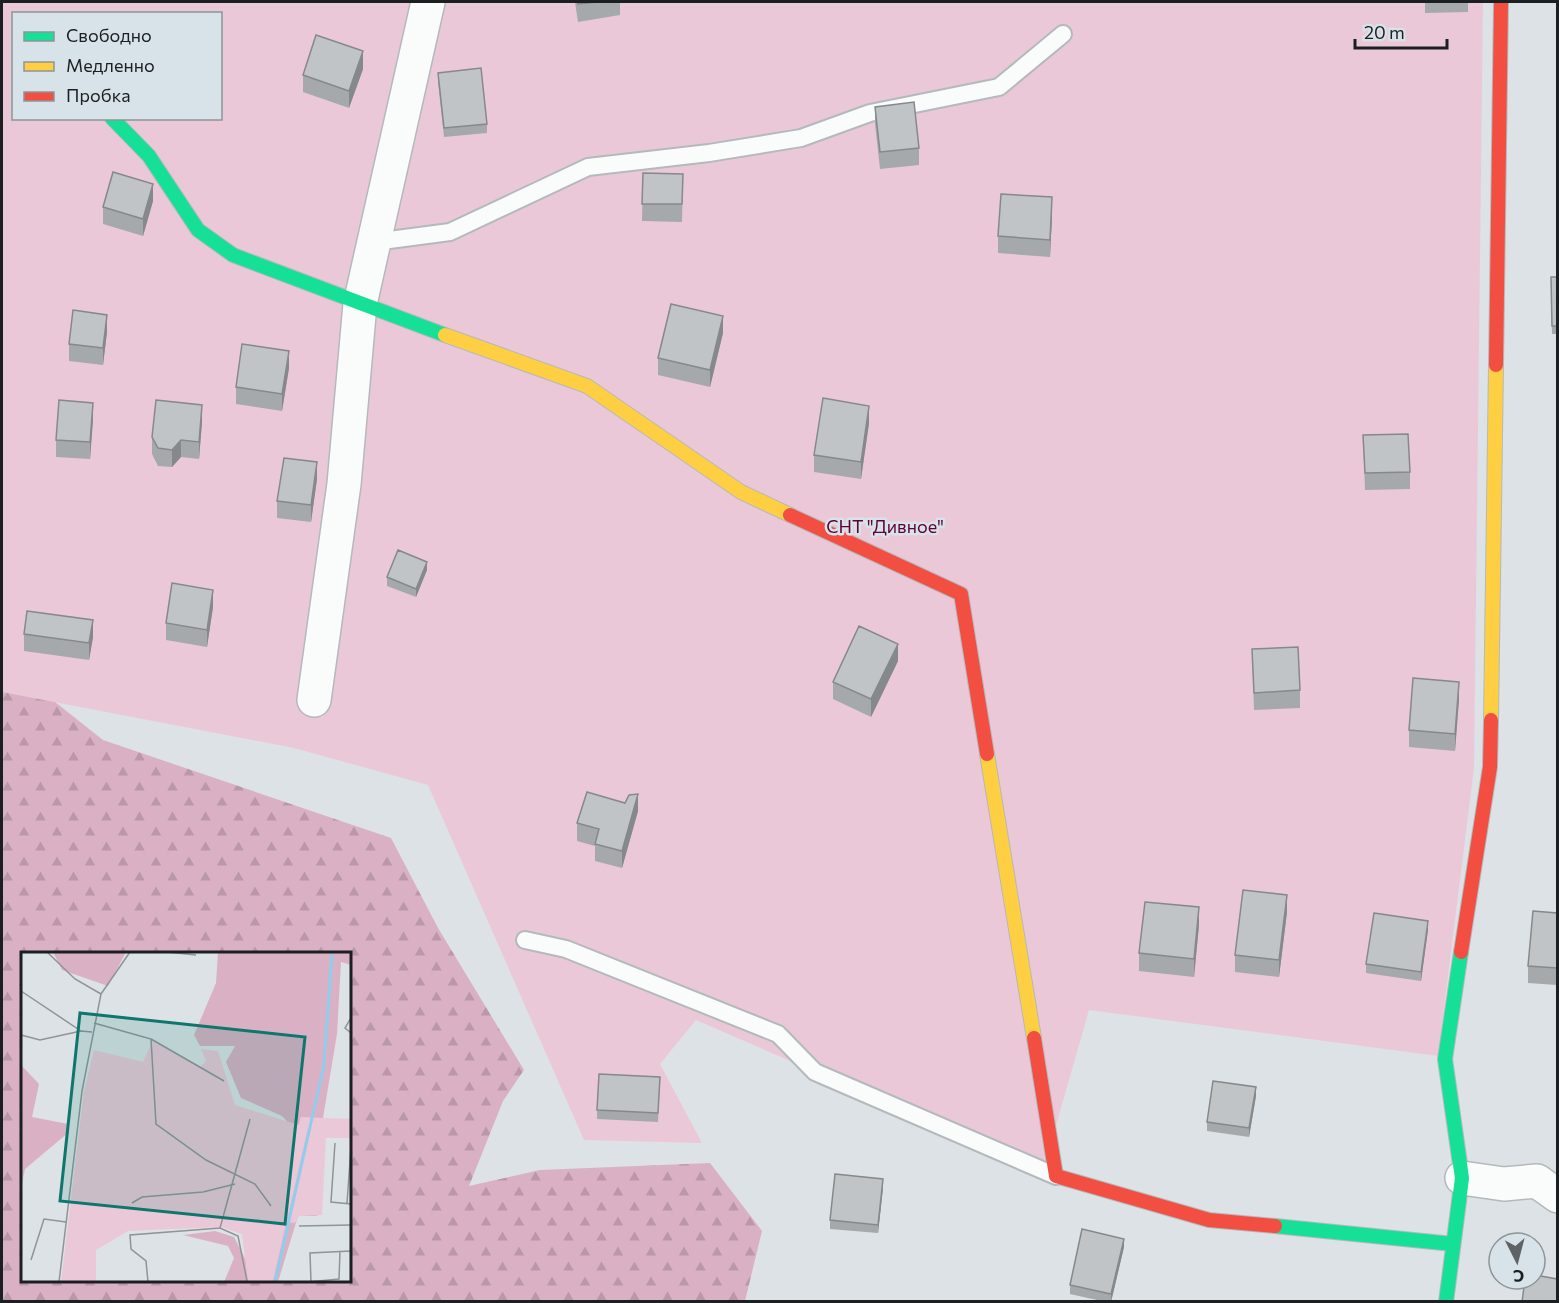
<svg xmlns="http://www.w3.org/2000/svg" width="1559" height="1303" font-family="Commissioner,sans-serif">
  <defs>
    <pattern id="forest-firs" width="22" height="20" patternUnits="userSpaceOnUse" patternTransform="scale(1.5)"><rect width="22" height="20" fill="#dab1c4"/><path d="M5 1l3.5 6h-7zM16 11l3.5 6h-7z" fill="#ba98a8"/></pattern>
  </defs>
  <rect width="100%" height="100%" fill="#dce2e5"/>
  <!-- forest -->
  <path fill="url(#forest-firs)" fill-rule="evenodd" d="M2,660L103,740L391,838L438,928L524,1070L503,1101L469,1186L540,1170L710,1163L762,1231L745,1301H2ZM22,954H350V1280H22Z"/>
  <!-- garden -->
  <path fill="#ebc8d8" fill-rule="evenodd" d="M2,2H1483L1474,768L1438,1056L1089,1010L1043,1171L696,1020L660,1064L702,1143L584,1140L428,785L294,748L2,692ZM14,14H220V118H14Z"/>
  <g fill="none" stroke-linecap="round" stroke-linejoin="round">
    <defs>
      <path id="lane" d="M374,242L450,232L588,167L709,153L801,138L870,113L999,87L1063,34
        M525,940L566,949L778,1034L815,1072L1056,1176"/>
      <path id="street" d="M314,700L344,484L360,304L428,2
        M1462,1178L1504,1184L1537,1181L1558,1196"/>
      <path id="fast" d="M112,118L149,156L198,230L233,255L445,335
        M1275,1226L1453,1244
        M1446,1302L1462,1178L1445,1059L1461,952"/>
      <path id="slow" d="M445,335L587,386L741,492L790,515
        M1491,720L1496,365
        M987,754L1034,1038"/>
      <path id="jam" d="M1496,365L1501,2
        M790,515L961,594L987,754
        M1461,952L1490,767L1491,720
        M1034,1038L1056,1176L1209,1220L1275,1226"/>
    </defs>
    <!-- lane casing -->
    <use href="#lane" stroke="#b4b9bb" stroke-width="20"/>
    <!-- street casing -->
    <use href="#street" stroke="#b4b9bb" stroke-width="36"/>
    <!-- fast casing -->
    <use href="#fast" stroke="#b4b9bb" stroke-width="16"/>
    <!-- slow casing -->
    <use href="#slow" stroke="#b4b9bb" stroke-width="16"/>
    <!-- jam casing -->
    <use href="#jam" stroke="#b4b9bb" stroke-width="16"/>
    <!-- lane -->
    <use href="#lane" stroke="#fafbfb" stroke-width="16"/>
    <!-- street -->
    <use href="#street" stroke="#fafbfb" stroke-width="33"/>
    <!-- fast -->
    <use href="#fast" stroke="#16e098" stroke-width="14"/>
    <!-- slow -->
    <use href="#slow" stroke="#ffcf43" stroke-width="14"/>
    <!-- jam -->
    <use href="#jam" stroke="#f24e42" stroke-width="14"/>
  </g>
  <!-- wall -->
  <path fill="#a5a9ab" d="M575,2H620V15L578,22Z
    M1425,2H1468V12L1425,13Z
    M363,69L349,108L303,92V75Z
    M438,73L487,124V133L444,137L438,82Z
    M875,107L919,148V165L880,169L875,124Z
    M643,173L683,174L682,222L642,221Z
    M153,201L143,236L103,224V207Z
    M1052,215L1050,257L998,253V236Z
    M1551,277H1557V334H1552Z
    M107,332L103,365L69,361V344Z
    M723,333L710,387L658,375V358Z
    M289,368L282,411L236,404V387Z
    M93,420L90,459L56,457V440Z
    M202,422L199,459L181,457L172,467L158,466L152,454V437Z
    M869,423L861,479L814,472V455Z
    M1363,435L1410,472V489L1365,490Z
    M317,479L311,522L277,518V501Z
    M427,570L416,597L387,586V577Z
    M213,607L207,647L166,640V623Z
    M24,634L93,637L89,660L24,651Z
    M1252,649L1300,690V708L1254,710Z
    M898,661L871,717L833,699V682Z
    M1459,699L1455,751L1409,747V730Z
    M638,811L622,868L595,861V846L577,841V823Z
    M1287,912L1279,977L1235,972V955Z
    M1557,913V985L1528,983V966Z
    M1199,925L1194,977L1139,971V953Z
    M1428,930L1421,981L1366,973V964Z
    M660,1077L658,1122L597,1119V1110Z
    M1256,1096L1249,1137L1207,1131V1122Z
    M883,1188L878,1233L830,1229V1220Z
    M1124,1247L1111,1302H1106L1070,1294V1285Z"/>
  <!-- shaded-wall -->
  <path fill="#86898b" d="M363,51V69L349,108V91Z
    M153,184V201L143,236V219Z
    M1052,197V215L1050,257V240Z
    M107,315V332L103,365V348Z
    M723,316V333L710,387V370Z
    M289,351V368L282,411V394Z
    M93,403V420L90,459V442Z
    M202,405V422L199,459V442Z
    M869,406V423L861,479V462Z
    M181,440V457L172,467V450Z
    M317,462V479L311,522V505Z
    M427,562V570L416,597V589Z
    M213,590V607L207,647V630Z
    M93,620V637L89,660V643Z
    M898,644V661L871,717V699Z
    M1459,682V699L1455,751V734Z
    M638,794V811L622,868V851Z
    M1287,895V912L1279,977V960Z
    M1199,907V925L1194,977V959Z
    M1428,921V930L1421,981V972Z
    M1256,1087V1096L1249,1137V1128Z
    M883,1179V1188L878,1233V1225Z
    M1124,1239V1247L1111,1302V1294Z"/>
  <!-- building -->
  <path fill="#c0c4c7" stroke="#86898b" stroke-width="1.5" d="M578,2H597L578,4Z
    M316,35L363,51L349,91L303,75Z
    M481,68L487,124L444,128L438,73Z
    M914,102L919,148L880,152L875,107Z
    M113,172L153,184L143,219L103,207Z
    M643,173L683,174L682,204H642Z
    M1001,194L1052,197L1050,240L998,236Z
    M1551,277H1557V326H1552Z
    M671,304L723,316L710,370L658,358Z
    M73,310L107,315L103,348L69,344Z
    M242,344L289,351L282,394L236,387Z
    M823,398L869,406L861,462L814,455Z
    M59,400L93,403L90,442L56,440Z
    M156,400L202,405L199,442L181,440L172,450L158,448L152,437Z
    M1408,434L1410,472L1365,473L1363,435Z
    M284,458L317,462L311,505L277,501Z
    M398,550L427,562L416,589L387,577Z
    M172,583L213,590L207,630L166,623Z
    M27,611L93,620L89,643L24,634Z
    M859,626L898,644L871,699L833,682Z
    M1298,647L1300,690L1254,693L1252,649Z
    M1413,678L1459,682L1455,734L1409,730Z
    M587,792L625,803L629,795L638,794L622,851L595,844L599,829L577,823Z
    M1243,890L1287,895L1279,960L1235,955Z
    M1145,902L1199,907L1194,959L1139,953Z
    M1533,911L1557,913V968L1528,966Z
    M1374,913L1428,921L1421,972L1366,964Z
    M599,1074L660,1077L658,1113L597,1110Z
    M1213,1081L1256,1087L1249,1128L1207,1122Z
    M835,1174L883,1179L878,1225L830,1220Z
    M1082,1229L1124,1239L1111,1294L1070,1285Z
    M1535,1275L1557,1279V1302H1522L1525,1279H1535Z"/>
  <g text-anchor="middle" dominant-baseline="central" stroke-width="5" stroke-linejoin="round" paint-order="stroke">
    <!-- park labels -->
    <g font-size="18" fill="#600037" stroke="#d8e3e9">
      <text x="885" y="526">СНТ "Дивное"</text>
    </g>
  </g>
  <!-- overview -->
  <g transform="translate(21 952)">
    <rect width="330" height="330" fill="#dce2e5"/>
    <path d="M32,0H105L87,34L41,18ZM197,0H330V13L320,10L316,82L302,166L330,186H305L302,191L296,264H277L257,330H203L213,306L207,294L162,283L194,279L213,285L233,324L279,183L261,164L220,146L205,110L214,94H179L173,83L195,31ZM0,113L18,132L11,165L47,172L48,180L4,217L0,235Z" fill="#dab1c4"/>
    <path d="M280,165L330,167V186H305L301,263L278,264L274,271L266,270L287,178L277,175Z" fill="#ebc8d8"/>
    <path d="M132,88L179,115L185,109L180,97L197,99L214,153L287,176L252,329H227L221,282L200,275L107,279L75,298V330H40L63,139L73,98L122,110Z" fill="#ebc8d8"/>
    <path fill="none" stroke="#90cded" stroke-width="3" d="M254,330L303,113L311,0"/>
    <path fill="none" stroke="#8f9497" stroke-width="1.5" d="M26,0L54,27L80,42L61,139L38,330M146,0L175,3M0,39L60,79L71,80M80,42L109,0M330,66L324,76L330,81M73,71L130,87L135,172L185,208L234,232L250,254M0,83L19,88L60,79M130,87L203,129M314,191L310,250L330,252M111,251L121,245L182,240L214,232M326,251L330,196M278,274L330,273M199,276L229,167M10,308L23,267L45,270M127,330L125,309L110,297L109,283L199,276L217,284L226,329M287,330L318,327L319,299M290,330L289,301L330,299"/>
    <path fill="#0f766e" fill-opacity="0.15" stroke="#0f766e" stroke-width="3" d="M59,61L284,85L264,272L39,249Z"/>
    <rect width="330" height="330" fill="none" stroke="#1b1f21" stroke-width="3"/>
  </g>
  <!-- border -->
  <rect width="1559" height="1303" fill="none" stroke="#1b1f21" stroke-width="6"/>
  <!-- legend -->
  <rect x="12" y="12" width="210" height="108" fill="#d8e3e9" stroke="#8c9599" stroke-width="1.5"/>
  <rect x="24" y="32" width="30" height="9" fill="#16e098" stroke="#8c9599" stroke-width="1.5"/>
  <text x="66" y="42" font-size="18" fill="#1b1f21">Свободно</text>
  <rect x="24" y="62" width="30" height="9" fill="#ffcf43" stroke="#8c9599" stroke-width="1.5"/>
  <text x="66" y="72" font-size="18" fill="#1b1f21">Медленно</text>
  <rect x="24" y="92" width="30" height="9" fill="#f24e42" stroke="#8c9599" stroke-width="1.5"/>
  <text x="66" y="102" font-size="18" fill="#1b1f21">Пробка</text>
  <!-- north arrow -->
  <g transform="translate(1517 1261) rotate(174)"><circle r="28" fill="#d8e3e9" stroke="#8c9599" stroke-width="1.5"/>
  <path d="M0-4.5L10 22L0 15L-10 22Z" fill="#5f6366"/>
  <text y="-9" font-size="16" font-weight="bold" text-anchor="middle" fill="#1b1f21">С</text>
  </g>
  <!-- scale -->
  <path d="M1355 39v9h92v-9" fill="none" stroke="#1b1f21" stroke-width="3"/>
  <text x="1364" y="39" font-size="18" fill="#1b1f21" stroke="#d8e3e9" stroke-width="4.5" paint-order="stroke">20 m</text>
</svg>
